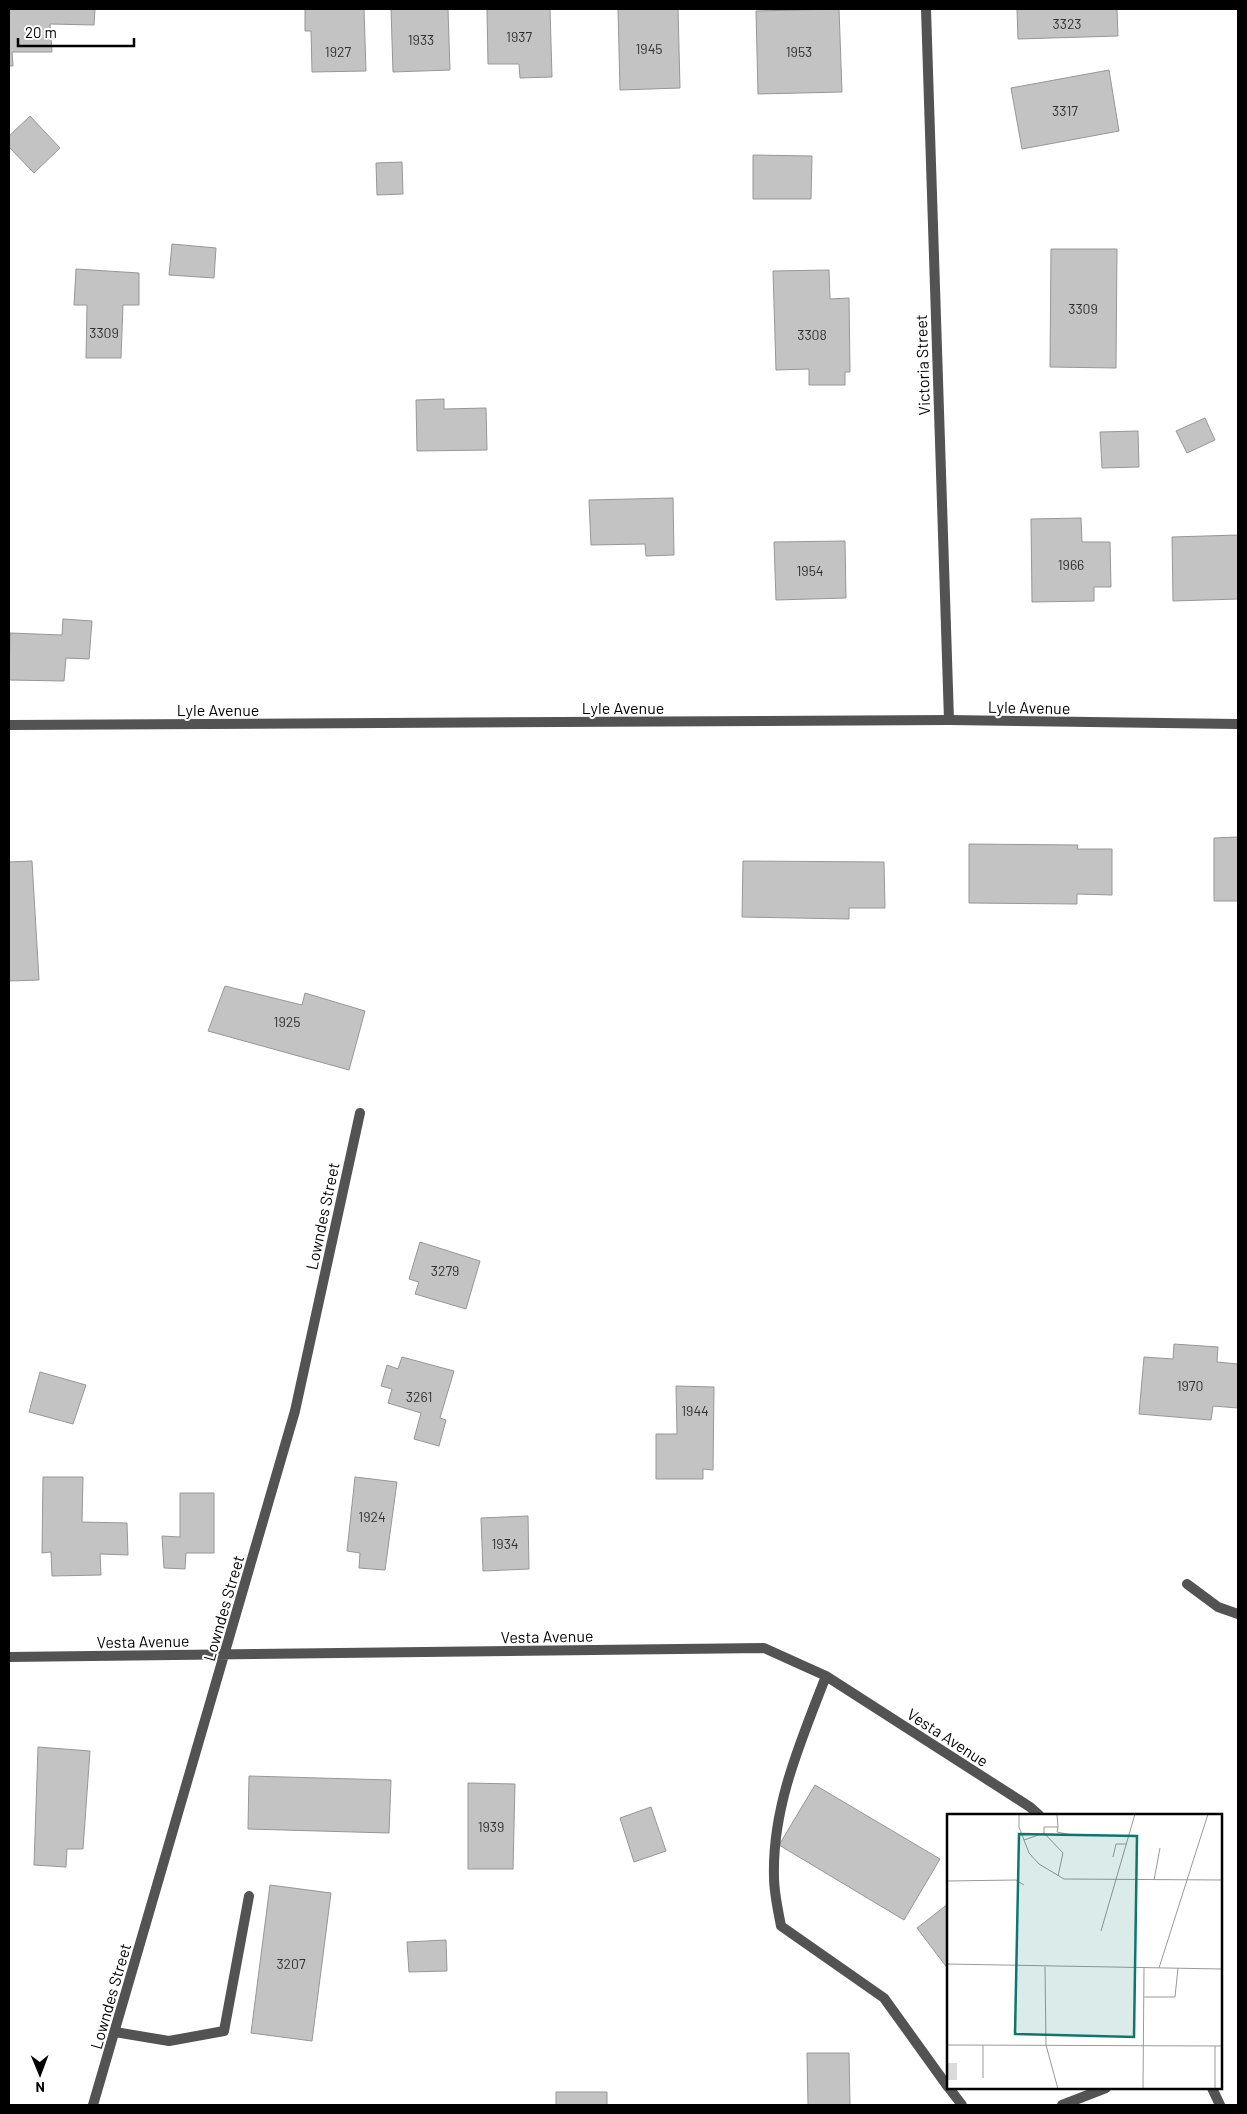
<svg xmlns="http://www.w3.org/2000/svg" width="1247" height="2114" font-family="Barlow,sans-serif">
  <rect width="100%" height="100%" fill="#fff"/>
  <!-- building -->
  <path fill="#c3c3c3" stroke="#979797" d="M9,9H95L94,25L50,24L52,52H12L13,66H9Z
    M305,9H364L366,71L312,72L311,31H305Z
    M391,9H448L450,70L393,72Z
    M487,9H550L552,77L520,78L519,64H488Z
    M618,9H678L680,88L620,90Z
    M839,9L842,92L758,94L756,11Z
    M1017,9H1117L1118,36L1018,39Z
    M1109,70L1119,131L1022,149L1011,88Z
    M30,116L60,148L34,173L9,147V136Z
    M753,155L812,156L811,199H753Z
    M402,162L403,194L377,195L376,163Z
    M172,244L216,248L214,278L169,275Z
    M1051,249H1117L1116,368L1050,367Z
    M76,269L139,273V305H123L121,358H86L87,305H74Z
    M829,270L830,299L849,298L850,372H845V385H809V369L776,370L773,271Z
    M444,399V409L486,408L487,450L417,451L416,400Z
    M1205,418L1215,440L1187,453L1176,431Z
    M1138,431L1139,467L1102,468L1100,432Z
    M673,498L674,555L646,556L645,544L591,545L589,500Z
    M1081,518L1082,542H1110L1111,587H1094V601L1032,602L1031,519Z
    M1238,535V599L1173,601L1172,537Z
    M845,541L846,598L776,600L774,542Z
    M63,619L92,621L89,659L66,658L64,681L9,680L10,633L62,635Z
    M1238,837V901H1214V838Z
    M969,844L1078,845L1077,849H1112V895L1077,894V904L969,903Z
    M32,861L39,980L9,981V862Z
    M743,861L884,862L885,908H849V919L742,917Z
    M225,986L302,1005L305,993L365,1011L349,1070L208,1031Z
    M420,1242L480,1261L466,1309L415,1294L419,1282L409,1279Z
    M1174,1344L1218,1347L1217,1362L1238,1364V1408L1213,1406L1211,1420L1139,1414L1144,1357L1173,1359Z
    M402,1357L454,1371L440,1418L446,1420L439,1446L414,1439L421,1413L388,1403L392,1389L381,1386L387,1365L398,1369Z
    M40,1372L86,1385L73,1424L29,1412Z
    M676,1386L714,1387L713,1470L703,1469V1479H656V1434H677Z
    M43,1477H83L82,1522L127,1523L128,1555L100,1554L101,1575L52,1576L51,1552L42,1553Z
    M355,1477L397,1482L385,1570L359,1568L360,1553L347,1551Z
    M180,1493H214V1553H186L185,1569L164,1568L162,1536L180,1537Z
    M528,1516L529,1569L483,1571L481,1518Z
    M38,1747L90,1751L83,1849H67L66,1867L34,1865Z
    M249,1776L391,1780L389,1833L248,1829Z
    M468,1783L515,1784L513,1869H468Z
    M815,1785L940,1859L904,1920L779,1845Z
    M651,1807L666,1851L634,1862L620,1818Z
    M270,1885L331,1893L312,2041L251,2033Z
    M948,1904V1969L917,1928Z
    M446,1940L447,1971L409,1972L407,1942Z
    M807,2053H849L850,2105H808Z
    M556,2092H607V2105H556Z"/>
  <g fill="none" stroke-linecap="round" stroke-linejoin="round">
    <!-- service -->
    <path stroke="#535353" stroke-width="10" d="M115,2032L169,2041L224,2031L249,1896"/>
    <!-- minor -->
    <path stroke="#535353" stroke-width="10" d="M926,9L949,720
      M1187,1584L1218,1607L1238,1614
      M9,1657L764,1648L826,1676L1030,1807L1039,1815
      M826,1676C801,1741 772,1806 774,1877C774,1893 778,1910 781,1926L884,1998L948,2087
      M949,2088L962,2105
      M1212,2088L1220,2105
      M93,2105L295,1411L360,1113
      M1062,2105L1106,2088"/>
    <!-- tertiary -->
    <path stroke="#535353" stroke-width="10" d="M9,725L949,720L1238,724"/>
  </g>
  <g text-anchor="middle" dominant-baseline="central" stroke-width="4" stroke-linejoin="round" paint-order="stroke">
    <!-- number labels -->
    <g font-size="14" fill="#313131">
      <text x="1067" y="23">3323</text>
      <text x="519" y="36">1937</text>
      <text x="421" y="39">1933</text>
      <text x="649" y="48">1945</text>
      <text x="338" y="51">1927</text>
      <text x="799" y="51">1953</text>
      <text x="1065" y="110">3317</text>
      <text x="1083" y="308">3309</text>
      <text x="104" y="332">3309</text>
      <text x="812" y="334">3308</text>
      <text x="1071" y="564">1966</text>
      <text x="810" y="570">1954</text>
      <text x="287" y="1021">1925</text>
      <text x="445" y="1270">3279</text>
      <text x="1190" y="1385">1970</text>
      <text x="419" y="1396">3261</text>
      <text x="695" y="1410">1944</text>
      <text x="372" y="1516">1924</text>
      <text x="505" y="1543">1934</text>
      <text x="491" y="1826">1939</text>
      <text x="291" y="1963">3207</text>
    </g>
    <!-- street labels -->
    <g font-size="16" fill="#000" stroke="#fff">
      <text transform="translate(922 365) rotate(-92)">Victoria Street</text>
      <text x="623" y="707">Lyle Avenue</text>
      <text transform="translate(1029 707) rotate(1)">Lyle Avenue</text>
      <text x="218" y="709">Lyle Avenue</text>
      <text transform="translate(322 1216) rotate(-78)">Lowndes Street</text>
      <text transform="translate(223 1608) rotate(-74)">Lowndes Street</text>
      <text transform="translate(547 1636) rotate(-1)">Vesta Avenue</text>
      <text transform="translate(143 1641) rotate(-1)">Vesta Avenue</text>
      <text transform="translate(948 1737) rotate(33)">Vesta Avenue</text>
      <text transform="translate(110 1996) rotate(-74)">Lowndes Street</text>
    </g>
  </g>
  <!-- overview -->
  <g transform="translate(947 1814)">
    <rect width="275" height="275" fill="#fff"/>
    <path d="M0,249H10V266H0Z" fill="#dadada"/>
    <path fill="none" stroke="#999" stroke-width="1" d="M72,0V13L82,39L92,50L117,65L275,66M110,0L111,13H97V19L116,39L111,62M111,13L110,18L125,21M77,26L97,19M166,43L169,30H179M207,66L213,34M0,67L69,66L77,71M154,117L188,0M0,150L275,155M98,153L99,231L111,275M212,154L261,0M197,183H228L231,154M0,231L275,232M36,264V231M196,275L197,154M268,275V232"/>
    <path fill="#0f766e" fill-opacity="0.15" stroke="#0f766e" stroke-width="2.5" d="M72,20L190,22L187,223L68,220Z"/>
    <rect width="275" height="275" fill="none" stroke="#000" stroke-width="2.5"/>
  </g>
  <!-- border -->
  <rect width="1247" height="2114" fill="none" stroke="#000000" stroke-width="20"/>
  <!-- north arrow -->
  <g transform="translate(40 2074) rotate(179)" stroke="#ffffff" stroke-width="4" paint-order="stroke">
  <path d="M0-4L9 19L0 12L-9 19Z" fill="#000000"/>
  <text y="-8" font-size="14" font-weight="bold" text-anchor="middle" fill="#000000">N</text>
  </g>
  <!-- scale -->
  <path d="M18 38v8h116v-8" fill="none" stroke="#000000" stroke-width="2.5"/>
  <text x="25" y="38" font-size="15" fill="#000000" stroke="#ffffff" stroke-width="4" paint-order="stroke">20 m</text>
</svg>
